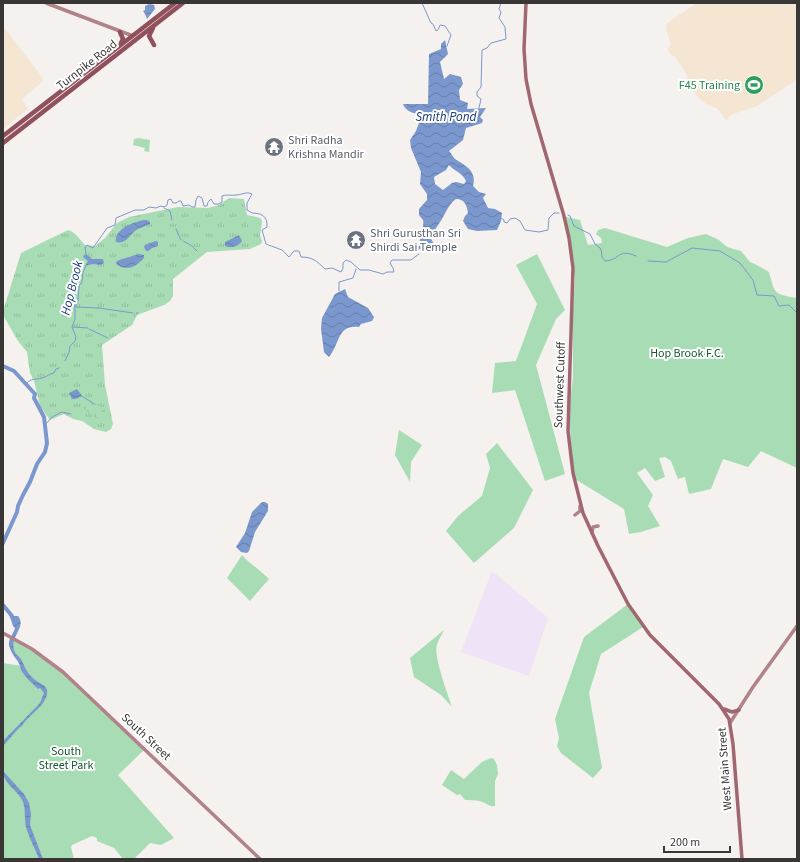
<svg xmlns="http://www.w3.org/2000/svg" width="800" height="862" font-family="'Source Sans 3',sans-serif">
  <defs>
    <pattern id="grass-tufts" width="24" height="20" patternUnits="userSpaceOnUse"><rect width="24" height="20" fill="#a7dcb4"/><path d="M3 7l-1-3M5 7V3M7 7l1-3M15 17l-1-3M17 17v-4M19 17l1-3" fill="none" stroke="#90bd9b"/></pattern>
    <pattern id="wetland-marsh" width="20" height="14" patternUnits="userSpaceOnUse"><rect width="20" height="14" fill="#a7dcb4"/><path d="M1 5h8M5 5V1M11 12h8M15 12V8" fill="none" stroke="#90bd9b"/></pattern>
    <pattern id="water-waves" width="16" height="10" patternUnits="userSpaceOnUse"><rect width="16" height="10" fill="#7b98ce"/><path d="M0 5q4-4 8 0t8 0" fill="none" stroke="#667da8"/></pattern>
  </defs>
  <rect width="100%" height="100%" fill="#f5f1ee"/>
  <!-- commercial -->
  <path fill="#f4e6d2" d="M697,3H797V80L757,106L733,114L726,120L718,109L706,104L698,97L688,85L687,75L681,66L674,56L671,55L669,52L668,49L671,44L666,29L667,24L670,21Z
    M3,26L43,78L42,82L22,99L28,109L3,129Z"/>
  <!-- education -->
  <path fill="#eee3f7" d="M492,571L548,618L529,676L461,652Z"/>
  <!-- grass -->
  <path fill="url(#grass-tufts)" d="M229,198L244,199L247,215L260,218L262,221L260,236L262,241L261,244L250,249L207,252L173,279V296L170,301L164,305L137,315L132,325L102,345L105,385L113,424L111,429L106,432L94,429L82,421L73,419L64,414L50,420L40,406L34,381L30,373L27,352L18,341L3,315V311L21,253L68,230C77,233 79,239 85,245L95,246L105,238L117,223L129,217L178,207L208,208L219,205Z"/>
  <!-- wetland -->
  <path fill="url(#wetland-marsh)" d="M91,397L96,404L105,410V415L96,418L82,407L84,400Z"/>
  <!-- park -->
  <path fill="#a7dcb4" d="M138,138L150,140L149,152L144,151L145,148L133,145L134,139Z
    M566,217L580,220L588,245L602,243L601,238L596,234L598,230L605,228L667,247L688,238L706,234L719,240L727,247L741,251L750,262L755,264L769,272C775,295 774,294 797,298V468L761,451L748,467L723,459L711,489L689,494L685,477L678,479L671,461L665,457L659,458L665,477L655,481L645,468L637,473L653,495L648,506L660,526L641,532L629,534L624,509L575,479L572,464L569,410L573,378V310L575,278Z
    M537,254L565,310L556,319L536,365L565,474L545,481L515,390L492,393L495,363L516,361L537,304L516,265Z
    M399,430L422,445L411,462L410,482L395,455Z
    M497,443L533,490L514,528L474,563L446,531L458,516L482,496L490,468L486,454Z
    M242,555C250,564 260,570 269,579L250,601L227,578Z
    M628,604L643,627L601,654L589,693L602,768L593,778L561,753L557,746L559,738L555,719L584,637Z
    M444,630C442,635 438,640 437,645C433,655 448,695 452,707L441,695L414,677L410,658Z
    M13,638L48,660L145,749L118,775L174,838L161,845L150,843L134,859H123L114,848L97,841V838L92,836L72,845L71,847L74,859H3V663L22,666L11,645Z
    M491,758L494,759L497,765L498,774L495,781V806C488,807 486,802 479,801C475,800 470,800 465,800L460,794L457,795L442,785L451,770L464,779L482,762Z"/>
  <!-- water -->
  <path fill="url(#water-waves)" fill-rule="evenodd" d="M149,4L154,5L155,9L147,19L145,14L143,11L145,10V6Z
    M445,40L448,54L440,62L444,79L450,74L461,77L463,84L459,90L460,100L468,103L467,109L486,108L480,117L483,120L482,123L466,128L463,140L449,151C451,153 453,157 455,159C466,166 477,171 473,186L479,192L486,194L483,198L488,208L495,209L502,213L501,221L497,230L477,231L468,229L463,221L465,216L468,213C467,206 465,199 456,199C449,204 446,212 442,219C437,227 434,230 431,239L436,247C432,253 427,251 420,249L418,250C418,244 425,226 423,220C422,218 420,217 419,215V209L427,200V194L420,184L421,172L411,148L410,140L416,131L420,120H423V118C417,112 407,114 403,104H428L429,54L441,49V44ZM449,165C454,171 463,173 466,181L464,184L456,182L452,183L443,190L435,184L434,177L446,170Z
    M147,220L150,222V224C146,226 142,227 138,229C130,233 127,245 116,242C113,229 137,220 147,220Z
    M239,235L242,241C239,246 231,249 225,246V242Z
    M156,241L158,242V246L152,248L148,251H146L144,247L145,245Z
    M86,254L92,259H103L104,263L101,265L93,264L85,266L88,261L83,257L84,255Z
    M139,254L144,255V258C136,267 128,271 117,265L116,262L119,260Z
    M345,289L348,297L368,308L374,317L372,321L361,324L359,327C337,324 340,344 329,357L324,352L321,329L322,318L335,294Z
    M77,389L83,397C79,396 77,400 72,399L69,393Z
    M262,502H265L268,504V511L255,532L249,551L247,553L241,552L236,547L245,533L252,512Z
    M10,612L14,616H18C28,628 6,638 16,654C18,656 21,658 22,661C25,668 28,674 34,679C39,684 49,685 47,694C44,708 29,714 22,726L19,728L3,746V741L40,703L44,693L40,688L38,689C32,683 25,677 21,670C20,666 19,662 16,659C13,655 10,650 9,645C8,639 14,633 15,628L13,626L9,614Z
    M3,771L24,794L29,803L31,814L30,825L43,859H39C35,848 29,838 26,827C24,818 26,811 23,802C19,791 3,784 3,771Z"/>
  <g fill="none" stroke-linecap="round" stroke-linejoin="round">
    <!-- stream -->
    <path stroke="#7b98ce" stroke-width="1" d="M422,3L431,23L433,24L436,31L438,30L440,25L445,26L451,35L447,46
      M479,108L481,99L477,96V92L481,87L482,50L487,48L491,43L506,39L505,27L499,18L501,12L499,9L501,3
      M164,208L170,211L172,220
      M568,215L570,216L574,226L590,234L595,244L601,249L602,257L605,261C621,260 617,248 636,256
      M501,218L504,220V222L507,223L510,219L515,218L520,221L525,230L539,232L548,230L549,218L554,213H559
      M176,229L181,240
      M183,241L192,246L197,251
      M86,254L85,247L87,245L93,248L107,228L115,225L116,218L135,210H144L149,207L156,208L161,206L164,207L167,205L168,200L171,199L173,203H176L179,201H181L183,206L189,205L192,207H195L196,200L198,196L202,198L204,206H207L208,202L211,199L214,204H219L222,202V196C229,194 230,196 236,195C242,195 246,191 252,194L247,203V210L252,213C261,213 268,216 267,227L262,230L266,244L282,250L289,257L294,251H299L301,257C312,257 317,261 325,269L332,268L341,272L343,268V263L346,260L351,262L360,270H369L383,274L387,272H394L393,268L390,263L392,260H411L419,254
      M648,261L666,262L692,248L720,251L740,263L753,280L757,295L774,296L779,306L789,305L797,313
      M339,291V282L353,278L356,269
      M76,307L99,308L133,313
      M136,313H138
      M73,327L88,328
      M89,329L108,338
      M65,361L69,352L70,346L75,341L76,337L72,327L75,319V306L78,301L79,286L82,282L83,272L86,266
      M27,383C31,378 35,380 42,378C46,377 49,374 54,373L56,369L59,368
      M83,397L93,403
      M45,425L52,417L62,412L71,414"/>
    <!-- river -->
    <path stroke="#7b98ce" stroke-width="4" d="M3,366L14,371L35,394L34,398L44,417L47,443L45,452L37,464L30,482L23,495L18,506L17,512L3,543
      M3,605L12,616"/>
    <!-- secondary -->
    <path stroke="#b18289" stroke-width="3.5" d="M46,3L133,36
      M575,515L580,511V506
      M592,533L593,527L598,526
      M3,633L32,649L63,672L260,859
      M730,723L753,687L797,626"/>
    <!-- primary -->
    <path stroke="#a06770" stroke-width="3.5" d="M526,3L524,49L526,79L531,104L564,216L569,238L573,268L568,431L573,473L583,513L598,546L628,604L650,635L719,704L729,719L733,744L742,859
      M724,709L732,712L739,710"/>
    <!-- highway -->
    <path stroke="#90505c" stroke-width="4.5" d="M153,28L149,36L154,45
      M120,32L123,39L121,43
      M3,136L175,3
      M3,143L183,3"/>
  </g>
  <!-- icons -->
  <defs>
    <symbol id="stadium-disc" viewBox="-11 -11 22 22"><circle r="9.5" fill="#2e9e5b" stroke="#fff"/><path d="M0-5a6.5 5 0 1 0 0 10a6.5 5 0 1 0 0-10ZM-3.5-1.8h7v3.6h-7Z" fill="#fff"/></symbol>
    <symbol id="temple-disc" viewBox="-11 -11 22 22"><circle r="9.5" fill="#6b7280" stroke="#fff"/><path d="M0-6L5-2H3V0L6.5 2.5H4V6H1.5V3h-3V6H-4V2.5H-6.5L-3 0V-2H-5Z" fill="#fff"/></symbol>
  </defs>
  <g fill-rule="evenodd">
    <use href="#stadium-disc" x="743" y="74" width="22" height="22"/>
    <use href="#temple-disc" x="263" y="136" width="22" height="22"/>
    <use href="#temple-disc" x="345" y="229" width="22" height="22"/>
  </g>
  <g text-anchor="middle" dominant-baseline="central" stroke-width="4" stroke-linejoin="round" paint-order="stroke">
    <!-- street labels -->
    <g font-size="12" fill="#393736" stroke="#fff">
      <text transform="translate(87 65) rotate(-38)">Turnpike Road</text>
      <text transform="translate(560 385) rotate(-88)">Southwest Cutoff</text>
      <text transform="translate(146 737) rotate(43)">South Street</text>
      <text transform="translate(725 769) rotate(-94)">West Main Street</text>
    </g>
    <!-- leisure labels -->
    <g font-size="12" fill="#27864d" stroke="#fff" text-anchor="end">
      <text x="740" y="85">F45 Training</text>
    </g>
    <!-- worship labels -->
    <g font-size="12" fill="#5b616d" stroke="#fff" text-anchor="start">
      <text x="288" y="140">Shri Radha<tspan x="288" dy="14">Krishna Mandir</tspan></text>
      <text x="370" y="233">Shri Gurusthan Sri<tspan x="370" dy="14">Shirdi Sai Temple</tspan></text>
    </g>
    <!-- park labels -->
    <g font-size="12" fill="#175931" stroke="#fff">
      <text x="687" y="353">Hop Brook F.C.</text>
      <text x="66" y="751">South<tspan x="66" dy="14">Street Park</tspan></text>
    </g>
    <!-- water labels -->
    <g font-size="13" font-style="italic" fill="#19397a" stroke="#fff">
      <text x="446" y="117">Smith Pond</text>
      <text transform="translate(72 288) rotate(-76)">Hop Brook</text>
    </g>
  </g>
  <!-- border -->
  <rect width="800" height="862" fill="none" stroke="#393736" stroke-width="8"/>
  <!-- scale -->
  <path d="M664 846v6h66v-6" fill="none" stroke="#393736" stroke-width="2"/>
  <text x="670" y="846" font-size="12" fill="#393736" stroke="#ffffff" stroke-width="3" paint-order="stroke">200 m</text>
</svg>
